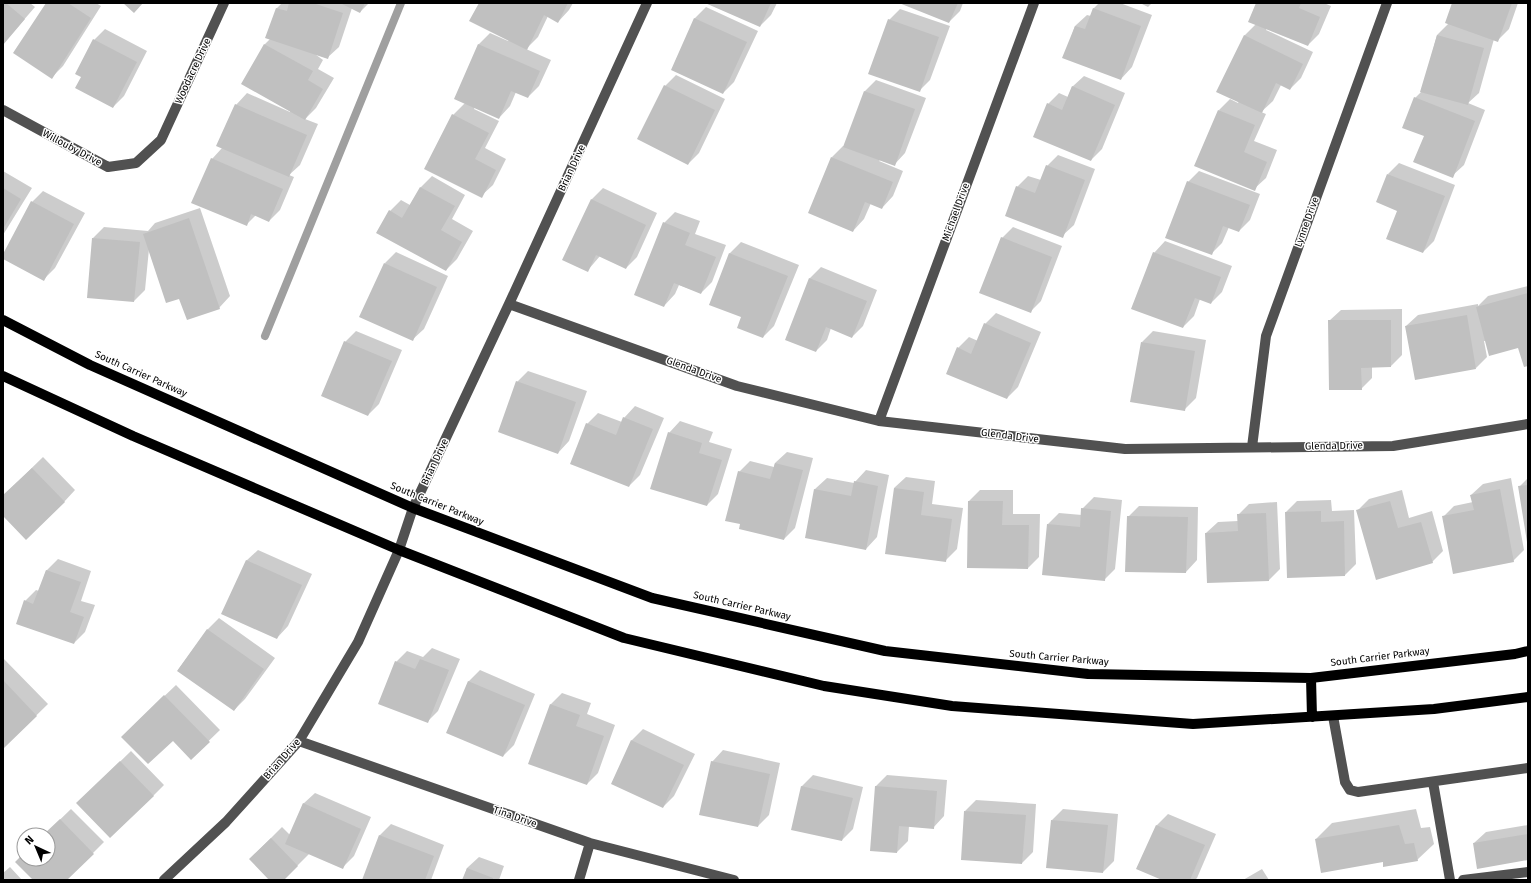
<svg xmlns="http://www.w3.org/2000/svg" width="1531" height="883" font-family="'Fira Sans',sans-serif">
  <rect width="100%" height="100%" fill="#fff"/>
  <!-- shadow -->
  <path fill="#0003" d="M3,3H30L35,7L3,44Z
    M47,3H96L101,6L63,66L52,77Z
    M282,3H369L360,12L352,8L339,47L327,58L315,54L323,60L318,69L334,78L316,108L305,119L318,124L300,165L289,175L294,177L280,210L269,221L256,215L246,225L212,159L222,148L236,105L247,93L290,112V111L243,84L265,44L270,39L267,37L277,8Z
    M480,3H573L569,10L558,22L548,16L538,37L526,49L551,60L539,86L528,97L516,92L510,106L499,118L475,107L474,109L499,121L485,148L506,159L493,185L481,196L453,115L465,103L478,45L490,33L508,41L509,40Z
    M708,3H777L771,15L760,26Z
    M901,3H963L960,11L949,22Z
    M1099,3H1120L1152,15L1132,67L1121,79L1064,58L1075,26L1087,15L1091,16L1093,9Z
    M1140,3H1152L1148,7Z
    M1257,3H1324L1331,6L1319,34L1308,45L1267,28L1266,30L1313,52L1301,78L1290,89L1281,85L1273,101L1261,112L1266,114L1254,141L1277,150L1266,178L1254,189L1219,110L1230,99L1238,103L1239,101L1244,36L1256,24Z
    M1453,3H1518L1509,29L1498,40L1494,39L1479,93L1468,103L1485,110L1464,165L1452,176L1425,136L1415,98L1422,91L1437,35L1449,23Z
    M706,7L758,31L734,82L723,93L672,69L695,18Z
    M900,9L950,26L930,80L919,91L889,20Z
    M105,29L147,51L124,96L113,107L83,77L94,40Z
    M676,75L725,99L699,153L688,164L665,86Z
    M1084,76L1125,93L1102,149L1091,160L1048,104L1059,93L1068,97L1072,87Z
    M876,80L926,98L905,153L894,165L880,160L879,161L903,171L893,196L882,208L871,203L864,219L853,231L832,157L843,146L845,147L865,91Z
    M1058,155L1095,169L1074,225L1062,236L1017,187L1028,176L1041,180L1047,166Z
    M1399,163L1455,185L1434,241L1423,252L1388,174Z
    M3,171L32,188L3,235Z
    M1199,171L1260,194L1250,220L1239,231L1229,227L1222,243L1211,254L1188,182Z
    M432,176L465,195L452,219L473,231L457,259L446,270L390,211L401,200L410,205L421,187Z
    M603,188L657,213L637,257L626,268L600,256L588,270L592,199Z
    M43,191L85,213L55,268L44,279L3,258L32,202Z
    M200,208L230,296L219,308L180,297L149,249L145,290L134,301L93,238L104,227L148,231L155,223Z
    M675,212L700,221L695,234L726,245L712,282L701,293L679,285L675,294L664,306V223Z
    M1013,227L1062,246L1041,301L1030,312L1002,238Z
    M1165,241L1232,266L1222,292L1211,303L1200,299L1194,316L1183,327L1154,253Z
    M741,242L799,265L774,326L763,337L743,317L710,304L730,253Z
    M396,252L448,276L424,329L412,340L385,263Z
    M821,267L877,290L863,326L852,337L831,328L827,340L816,351L786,339L810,278Z
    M1528,286V365L1519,347L1486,341H1484L1487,357L1476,368L1406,326L1418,315L1478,304V306L1488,296Z
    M1402,309V355L1391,366L1372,367V378L1361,389L1329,321L1341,310Z
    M996,313L1041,332L1018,387L1007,398L958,348L969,337L978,341L985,324Z
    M356,331L402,350L379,404L368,415L345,342Z
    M1153,331L1206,340L1196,398L1184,410L1142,342Z
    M528,371L587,391L569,441L558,453L517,382Z
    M635,406L664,418L640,475L629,486L587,424L598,413L622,422L624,418Z
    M680,421L713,432L709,442L732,449L718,494L707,505L669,433Z
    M787,452L813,458L795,528L784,539L739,472L750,461L774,467L775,463Z
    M43,457L75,490L64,502L3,514V496Z
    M866,470L889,475L877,537L866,549L806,537L815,489L827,478L854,483Z
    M906,477L935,481L932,504L963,508L957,549L946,560L894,488Z
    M1511,478L1524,550L1513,561L1443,517L1454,506L1473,502L1471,495L1483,484Z
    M1528,478V541L1519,487Z
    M980,490H1013V514H1040L1039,557L1028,568L968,567L969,501Z
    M1402,490L1409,518L1432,511L1443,551L1432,562L1357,511L1369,499Z
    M1094,497L1122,500L1115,569L1104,580L1048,524L1059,513L1082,515V509Z
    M1331,500L1332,511L1354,510L1356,564L1345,575L1286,512L1297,501Z
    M1277,502L1280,569L1269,580L1206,533L1218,522L1238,521V515L1249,504Z
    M1139,506L1198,507L1197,560L1186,572L1128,517Z
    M258,550L312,574L288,626L277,638L246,561Z
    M58,559L91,571L81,601L95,605L85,632L74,643L25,601L36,590L39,591L46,571Z
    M219,618L275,658L245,699L234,710L178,670L208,629Z
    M432,648L460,659L438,711L427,722L396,662L407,651L423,657Z
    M3,658L48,704L3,748Z
    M480,670L535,694L514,745L503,756L468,682Z
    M176,685L220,730L191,758L173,739L134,725Z
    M562,693L591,703L587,714L615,725L598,773L587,784L529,763L551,704Z
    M643,729L695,754L674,796L663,807L612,783L632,740Z
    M723,750L780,763L769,815L758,826L712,762Z
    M131,751L164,785L153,796L89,792Z
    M813,775L863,787L853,829L842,840L792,829L802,786Z
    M887,775L947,780L944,816L933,828L909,826L908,841L897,852L871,850L876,786Z
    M315,793L371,817L354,856L342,868L310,853L283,880H271L250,859L282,827L290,835L303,804Z
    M976,800L1036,804L1033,852L1022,863L965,811Z
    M71,809L104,842L66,880H34L17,862L24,854V859H48V835H44Z
    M1063,809L1118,814L1114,861L1103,872L1052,820Z
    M1416,809L1421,828L1430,827L1434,844L1417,860L1384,861L1316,839L1332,823Z
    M1168,814L1216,834L1197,878L1195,880H1165L1137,868L1157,825Z
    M391,824L444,845L431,880H363L380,835Z
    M1528,825V859L1474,843L1486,832Z
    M479,857L504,866L499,880H463L467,868Z
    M10,867L22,880H3V873Z
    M1262,869L1269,880H1243Z"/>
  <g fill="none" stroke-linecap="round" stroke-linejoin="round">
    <!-- stream -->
    <path stroke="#9f9f9f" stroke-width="8" d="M265,336L401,3"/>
  </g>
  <!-- building -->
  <path fill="#c0c0c0" d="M3,3H6L25,19L3,45Z
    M46,3H68L91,18L52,79L13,53Z
    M123,3H143L134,13Z
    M289,3H313L343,13L328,59L265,38L276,8L287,11Z
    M340,3H365L360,13Z
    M479,3H568L558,23L544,15L527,50L469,21Z
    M705,3H771L760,27Z
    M899,3H958L949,23Z
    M1256,3H1301L1299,8L1320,17L1308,46L1248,22Z
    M1452,3H1512L1498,42L1445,23Z
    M1093,8L1141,26L1121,80L1062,58L1075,26L1085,29Z
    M694,18L747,42L723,94L671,70Z
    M888,19L939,37L920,92L868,74Z
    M1244,35L1303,64L1290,90L1276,83L1262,113L1216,92Z
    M1437,35L1484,48L1468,105L1420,92Z
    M93,39L137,62L113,108L75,88L81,77L75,74Z
    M264,44L313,71L308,80L323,89L305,120L241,84Z
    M478,44L540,71L528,98L511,91L499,119L454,99Z
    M664,85L715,110L688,165L637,139Z
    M1072,86L1115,105L1091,161L1033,137L1047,103L1062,110Z
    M864,91L915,109L895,166L843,147Z
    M1414,97L1475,121L1453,178L1413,162L1424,136L1402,128Z
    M235,104L307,135L289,177L216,146Z
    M1218,110L1255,125L1244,152L1267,162L1255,191L1194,166Z
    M452,114L489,133L475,159L496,170L482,198L424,169Z
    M831,157L893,182L882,209L865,202L853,232L808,213Z
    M211,158L283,189L269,222L251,214L247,226L191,203Z
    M1046,165L1085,180L1063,238L1005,216L1016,186L1035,193Z
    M1387,174L1445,196L1423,253L1386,239L1397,211L1376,202Z
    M1187,181L1250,205L1239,232L1223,226L1212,255L1165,238Z
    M420,187L455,206L441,230L462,242L446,271L376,233L389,210L402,218Z
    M3,188L21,199L3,229Z
    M591,199L646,225L626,269L596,255L588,272L562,260Z
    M31,201L74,224L44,281L3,259V254Z
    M189,218L220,309L187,320L179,299L166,303L143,234Z
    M663,222L690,233L685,245L716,257L701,294L674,283L664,307L634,295Z
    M1001,237L1052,257L1031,313L979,293Z
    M92,238L140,242L134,302L87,298Z
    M1153,252L1221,277L1211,304L1195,298L1183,328L1131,309Z
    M729,253L788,276L763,338L737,328L741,317L709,305Z
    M384,263L437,287L413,341L359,317Z
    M809,278L867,301L852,338L826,327L816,352L785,340Z
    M1528,293V366L1524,367L1518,348L1489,356L1476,307Z
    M1467,315L1476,369L1415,380L1405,326Z
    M1328,320H1391V367L1361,368L1362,390H1329Z
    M984,323L1031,343L1007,399L946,374L957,347L971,354Z
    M344,341L392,361L368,416L321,396Z
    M1141,342L1195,351L1185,411L1130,402Z
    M516,381L576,402L558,454L498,432Z
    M623,417L653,429L629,487L570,464L586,423L616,435Z
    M668,432L702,443L699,453L722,460L707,506L650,489Z
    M775,463L803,470L784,540L739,529L740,524L725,521L738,471L770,479Z
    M32,468L65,502L26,540L3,516V495Z
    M854,481L878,486L866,550L805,538L814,489L851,496Z
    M1528,485V542H1527L1518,486Z
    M894,488L924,492L921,515L952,519L946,562L885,554Z
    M1500,489L1514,562L1453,574L1442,516L1474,510L1470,495Z
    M968,501H1003L1002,525H1029L1028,569L967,568Z
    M1390,501L1398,528L1421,522L1433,563L1376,580L1356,510Z
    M1081,508L1111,511L1105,581L1042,575L1047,524L1080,527Z
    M1321,511V522L1344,521L1345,576L1287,578L1285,512Z
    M1266,513L1269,581L1207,583L1205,533L1238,531L1237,514Z
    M1127,516L1188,517L1186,573L1125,572Z
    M246,560L302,585L277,639L221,614Z
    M46,570L81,582L70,612L84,617L74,644L16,624L24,600L33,604Z
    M207,629L264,669L234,711L177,671Z
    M420,659L449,670L428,723L378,704L395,661L415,669Z
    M3,680L37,716L3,749Z
    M468,681L525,705L503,757L446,733Z
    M164,695L210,742L191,760L173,741L148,764L121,737Z
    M550,704L580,715L576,726L604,736L587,785L528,764Z
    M631,740L684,765L663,808L611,784Z
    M120,761L154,796L110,838L76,803Z
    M711,761L770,774L758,827L699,815Z
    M801,786L853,798L842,841L791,830Z
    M875,786L937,791L934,829L899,826L897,853L870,851Z
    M303,803L361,829L343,869L285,844Z
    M964,811L1026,815L1022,864L961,860Z
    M60,819L94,854L67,880H33L15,862L24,853V859H48V835H43Z
    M1051,820L1108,825L1103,873L1046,868Z
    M1156,825L1205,845L1190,880H1162L1136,869Z
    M1399,825L1405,844L1414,843L1418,861L1383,867V862L1321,873L1315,839Z
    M1528,834V860L1477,869L1473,843Z
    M379,835L434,856L425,880H362Z
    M271,838L298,866L284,880H269L249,859Z
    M467,868L493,878V880H462Z"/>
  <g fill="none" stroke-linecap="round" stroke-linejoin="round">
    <!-- minor -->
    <path stroke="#515151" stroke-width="10" d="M3,110L108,167L136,163L161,140L224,3
      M509,304L737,386L879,421L1125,449L1393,446L1528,424
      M879,421L1034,3
      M1252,447L1266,336L1387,3
      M1333,716L1345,782L1350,790L1358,792L1528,768
      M299,741L590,843L734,880
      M1433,782L1450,880
      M164,880L226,822L299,741L358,642L399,550L413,508L509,304L647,3
      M579,880L590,843
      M1463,880L1528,872"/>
    <!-- major -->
    <path stroke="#000" stroke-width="10" d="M3,320L90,365L413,508L652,598L885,651L1088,674L1311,678L1515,654L1528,651
      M3,376L133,436L399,550L624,638L824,686L952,706L1193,724L1434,709L1528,697
      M1311,678L1312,717"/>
  </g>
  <g text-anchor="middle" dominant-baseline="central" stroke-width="3" stroke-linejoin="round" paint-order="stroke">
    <!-- street labels -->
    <g font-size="10" fill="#000" stroke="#fff">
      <text transform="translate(193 71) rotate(-65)">Woodacre Drive</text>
      <text transform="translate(72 148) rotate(28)">Willouby Drive</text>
      <text transform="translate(572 168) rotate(-65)">Brian Drive</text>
      <text transform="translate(956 212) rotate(-70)">Michael Drive</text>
      <text transform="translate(1307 222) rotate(-70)">Lynne Drive</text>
      <text transform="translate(694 370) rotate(20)">Glenda Drive</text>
      <text transform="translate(141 374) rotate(24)">South Carrier Parkway</text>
      <text transform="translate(1010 436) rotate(7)">Glenda Drive</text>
      <text transform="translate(1334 446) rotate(-1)">Glenda Drive</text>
      <text transform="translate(435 462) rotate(-65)">Brian Drive</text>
      <text transform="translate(437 504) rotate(22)">South Carrier Parkway</text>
      <text transform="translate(742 606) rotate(13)">South Carrier Parkway</text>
      <text transform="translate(1380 657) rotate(-7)">South Carrier Parkway</text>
      <text transform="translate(1059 658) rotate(5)">South Carrier Parkway</text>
      <text transform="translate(282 759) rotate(-49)">Brian Drive</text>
      <text transform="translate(515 817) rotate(19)">Tina Drive</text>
    </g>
  </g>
  <!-- border -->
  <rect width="1531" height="883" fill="none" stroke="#000000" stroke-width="8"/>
  <!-- north arrow -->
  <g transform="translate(36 847) rotate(316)"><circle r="19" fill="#ffffff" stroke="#999999"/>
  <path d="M0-3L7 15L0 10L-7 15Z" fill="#000000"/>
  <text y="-6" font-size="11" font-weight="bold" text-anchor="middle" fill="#000000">N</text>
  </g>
</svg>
